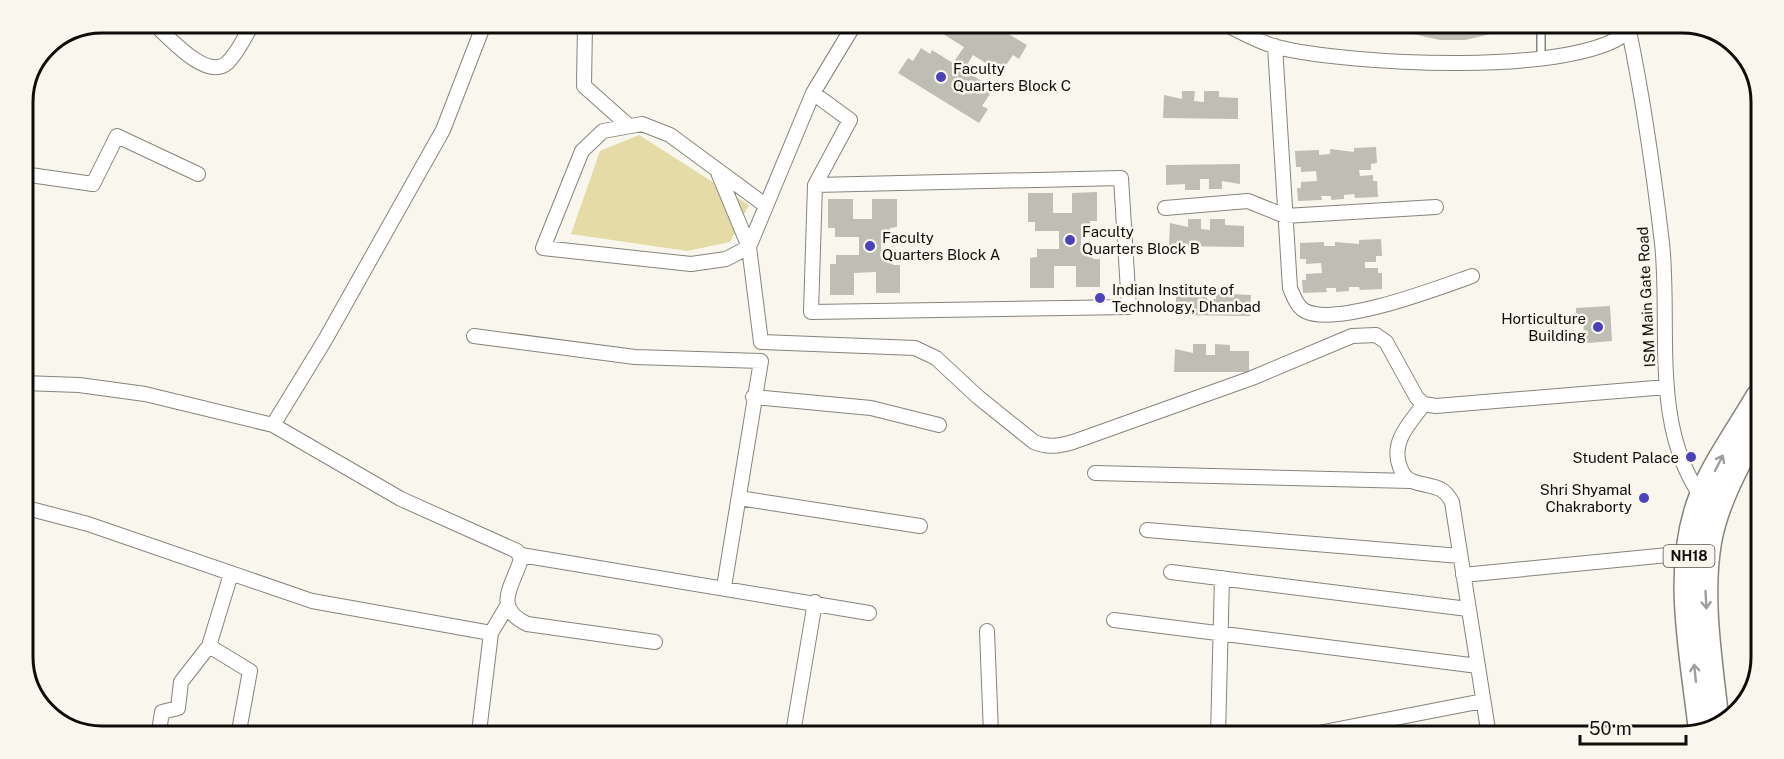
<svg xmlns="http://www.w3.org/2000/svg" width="1784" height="759" font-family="'Public Sans',sans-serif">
  <rect width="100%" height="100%" fill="#f9f7ed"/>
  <!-- green -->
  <path fill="#e4dba6" d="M639,135L749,205L730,242L687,251L571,234L600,151Z"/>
  <!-- building -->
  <path fill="#bfbeb4" d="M940,26H995L1027,45L1019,59L1013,55L1004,68L995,63L992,67L973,55L964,70L983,82L980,87L990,94L982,106L988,109L979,123L898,73L908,58L913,61L921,48L930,54L932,50L953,63L964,47L943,34L946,29Z
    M1386,28V27L1497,28L1491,34L1465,40H1440Z
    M1182,91H1195L1194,101L1204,102V91H1219V97L1238,98V119L1163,118L1164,95L1182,99Z
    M1376,147L1377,163L1371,164V170H1359L1360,176L1373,175V181H1377L1378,197L1355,198L1354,194L1344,195V199L1331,200V196H1321L1322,200L1298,201L1297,188H1301V182L1317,181L1316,171L1301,172V167H1296L1295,151L1319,150V155L1330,154V149L1354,152V148Z
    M1240,164V184L1222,181V189H1209V179H1200V190H1185V184L1166,185V165Z
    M1097,192V221H1090V229H1081V250H1093V259H1100V287H1076V266H1054V288H1030V258L1037,257V249H1059V231H1035V222H1028V193H1053V213H1072V193Z
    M828,199H853V219H872V199H897V227L890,228V236H881V256H893V265H900V293H876V272L854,273V295H830V264H836V255H859V237H835V228H828Z
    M1188,219H1201V229L1210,230V219H1225V225L1244,226V247L1169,246L1170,223L1188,227Z
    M1381,239L1382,256H1376V262H1365V268H1378V273H1382V289L1360,290L1359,287H1349V291L1336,292V288H1326L1327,292L1303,293L1302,280H1306V274L1322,273L1321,263L1306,264V259H1300V243L1324,242V246H1335V242L1359,244V240Z
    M1194,288H1207V299H1216V288H1231V294L1251,295L1250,316L1176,315V292H1187V296H1194Z
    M1610,306L1612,341L1576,344V337L1584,336L1583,317H1576V308Z
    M1193,344H1206V355H1215V344L1230,345V351H1249V372H1174L1175,349L1193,353Z"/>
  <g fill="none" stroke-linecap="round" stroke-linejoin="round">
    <defs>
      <path id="lane" d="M1541,28V58"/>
      <path id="street" d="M153,23C168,36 206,81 227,63C238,53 245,36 253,23
        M585,24L584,86L629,126
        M1231,27C1245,34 1261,43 1277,47C1342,64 1585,79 1632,28
        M1629,31C1643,98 1654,175 1662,243C1671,327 1650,427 1703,499
        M1275,46L1290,288C1293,295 1297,307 1305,311C1337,327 1438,288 1472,276
        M813,93L850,120L815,185L811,312L1129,307L1121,178L815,185
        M717,170L749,247L761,342L915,348L936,358L978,397L1034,442C1048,448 1059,446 1073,442L1252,378L1352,336L1376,335L1386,342L1417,398L1424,404L1436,406L1667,387
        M23,174L93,184L117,136L198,174
        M765,205L670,135L642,124L603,131L582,151L543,248L691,264L726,259L749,247L813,93L854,25
        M1165,208L1248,201L1285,216L1436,207
        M474,336L635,357L761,361L724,587
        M23,383L79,385L145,394L273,425L401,499L517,551L521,559C513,586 492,607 527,624L655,642
        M753,397L871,408L939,425
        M1424,404C1410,423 1390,442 1400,467C1402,473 1406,479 1412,481C1430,488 1442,483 1452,502L1489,736
        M273,425L325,340L443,130L484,24
        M1095,473L1411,481
        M739,498L920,526
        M23,507L88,524L312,601L491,633
        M1147,530L1460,556
        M521,555L869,613
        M1171,572L1468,609
        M1463,575L1689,553
        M1114,620L1478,666
        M987,631L991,734
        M209,646L250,671L239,731
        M159,731L162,712L178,708L181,682L209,646L231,574
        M479,732L491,633L507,606
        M793,733L815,602
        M1218,735L1222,578
        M1308,735L1483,701"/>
      <path id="highway" d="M1717,726C1711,666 1699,601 1709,542C1716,502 1738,463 1757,428
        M1701,731C1693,656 1673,570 1701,498C1715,462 1739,430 1758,397"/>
    </defs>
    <!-- lane casing -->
    <use href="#lane" stroke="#85847b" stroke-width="10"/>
    <!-- street casing -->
    <use href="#street" stroke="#85847b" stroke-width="16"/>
    <!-- highway casing -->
    <use href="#highway" stroke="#85847b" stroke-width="27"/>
    <!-- lane -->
    <use href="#lane" stroke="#fff" stroke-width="7"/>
    <!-- street -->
    <use href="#street" stroke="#fff" stroke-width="14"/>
    <!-- highway -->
    <use href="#highway" stroke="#fff" stroke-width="24"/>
  </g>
  <!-- one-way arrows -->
  <defs><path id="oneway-shaft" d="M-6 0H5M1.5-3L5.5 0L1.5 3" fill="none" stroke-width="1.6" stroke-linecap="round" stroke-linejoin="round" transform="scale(1.5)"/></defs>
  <g stroke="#9f9e9d">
    <use href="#oneway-shaft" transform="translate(1719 463) rotate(-63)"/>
    <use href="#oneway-shaft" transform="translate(1706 600) rotate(87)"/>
    <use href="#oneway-shaft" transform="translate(1695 673) rotate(-96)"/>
  </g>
  <!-- markers -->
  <g fill="#4b42b9" stroke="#f9f7ed" stroke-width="2">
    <circle cx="941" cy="77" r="6"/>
    <circle cx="1070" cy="240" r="6"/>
    <circle cx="870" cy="246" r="6"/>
    <circle cx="1100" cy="298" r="6"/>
    <circle cx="1598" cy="327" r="6"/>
    <circle cx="1691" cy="457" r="6"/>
    <circle cx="1644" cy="498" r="6"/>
  </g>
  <g text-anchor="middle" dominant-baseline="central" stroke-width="5" stroke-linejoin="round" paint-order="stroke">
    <!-- shield labels -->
    <rect fill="#f9f7ed" stroke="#54534e" stroke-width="1.5" x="1663.5" y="545" width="51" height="22" rx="4.5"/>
    <g font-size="14" font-weight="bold" fill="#0e0d0a">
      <text x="1689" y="556">NH18</text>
    </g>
    <!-- poi labels -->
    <g font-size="15" fill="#0e0d0a" stroke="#f9f7ed" text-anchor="start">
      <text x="953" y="68">Faculty<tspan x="953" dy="17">Quarters Block C</tspan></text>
      <text x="1082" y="231">Faculty<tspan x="1082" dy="17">Quarters Block B</tspan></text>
      <text x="882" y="237">Faculty<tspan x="882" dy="17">Quarters Block A</tspan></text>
      <text x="1112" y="289">Indian Institute of<tspan x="1112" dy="17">Technology, Dhanbad</tspan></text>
      <text x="1586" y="318" text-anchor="end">Horticulture<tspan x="1586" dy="17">Building</tspan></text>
      <text x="1679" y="457" text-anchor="end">Student Palace</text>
      <text x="1632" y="489" text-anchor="end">Shri Shyamal<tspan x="1632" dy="17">Chakraborty</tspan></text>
    </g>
    <!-- street labels -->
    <g font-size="15" fill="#0e0d0a" stroke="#f9f7ed">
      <text transform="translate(1646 297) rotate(-93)">ISM Main Gate Road</text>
    </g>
  </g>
  <!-- crop -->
  <path d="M0 0H1784V759H0ZM102 33H1682A69 69 0 0 1 1751 102V657A69 69 0 0 1 1682 726H102A69 69 0 0 1 33 657V102A69 69 0 0 1 102 33Z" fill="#f9f7ed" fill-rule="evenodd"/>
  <path fill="none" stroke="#0e0d0a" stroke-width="3" d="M102 33H1682A69 69 0 0 1 1751 102V657A69 69 0 0 1 1682 726H102A69 69 0 0 1 33 657V102A69 69 0 0 1 102 33Z"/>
  <!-- scale -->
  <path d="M1580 735v9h106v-9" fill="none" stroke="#0e0d0a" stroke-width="3"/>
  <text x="1589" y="735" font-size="18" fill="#0e0d0a" stroke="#f9f7ed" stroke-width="4.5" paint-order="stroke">50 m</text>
</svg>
